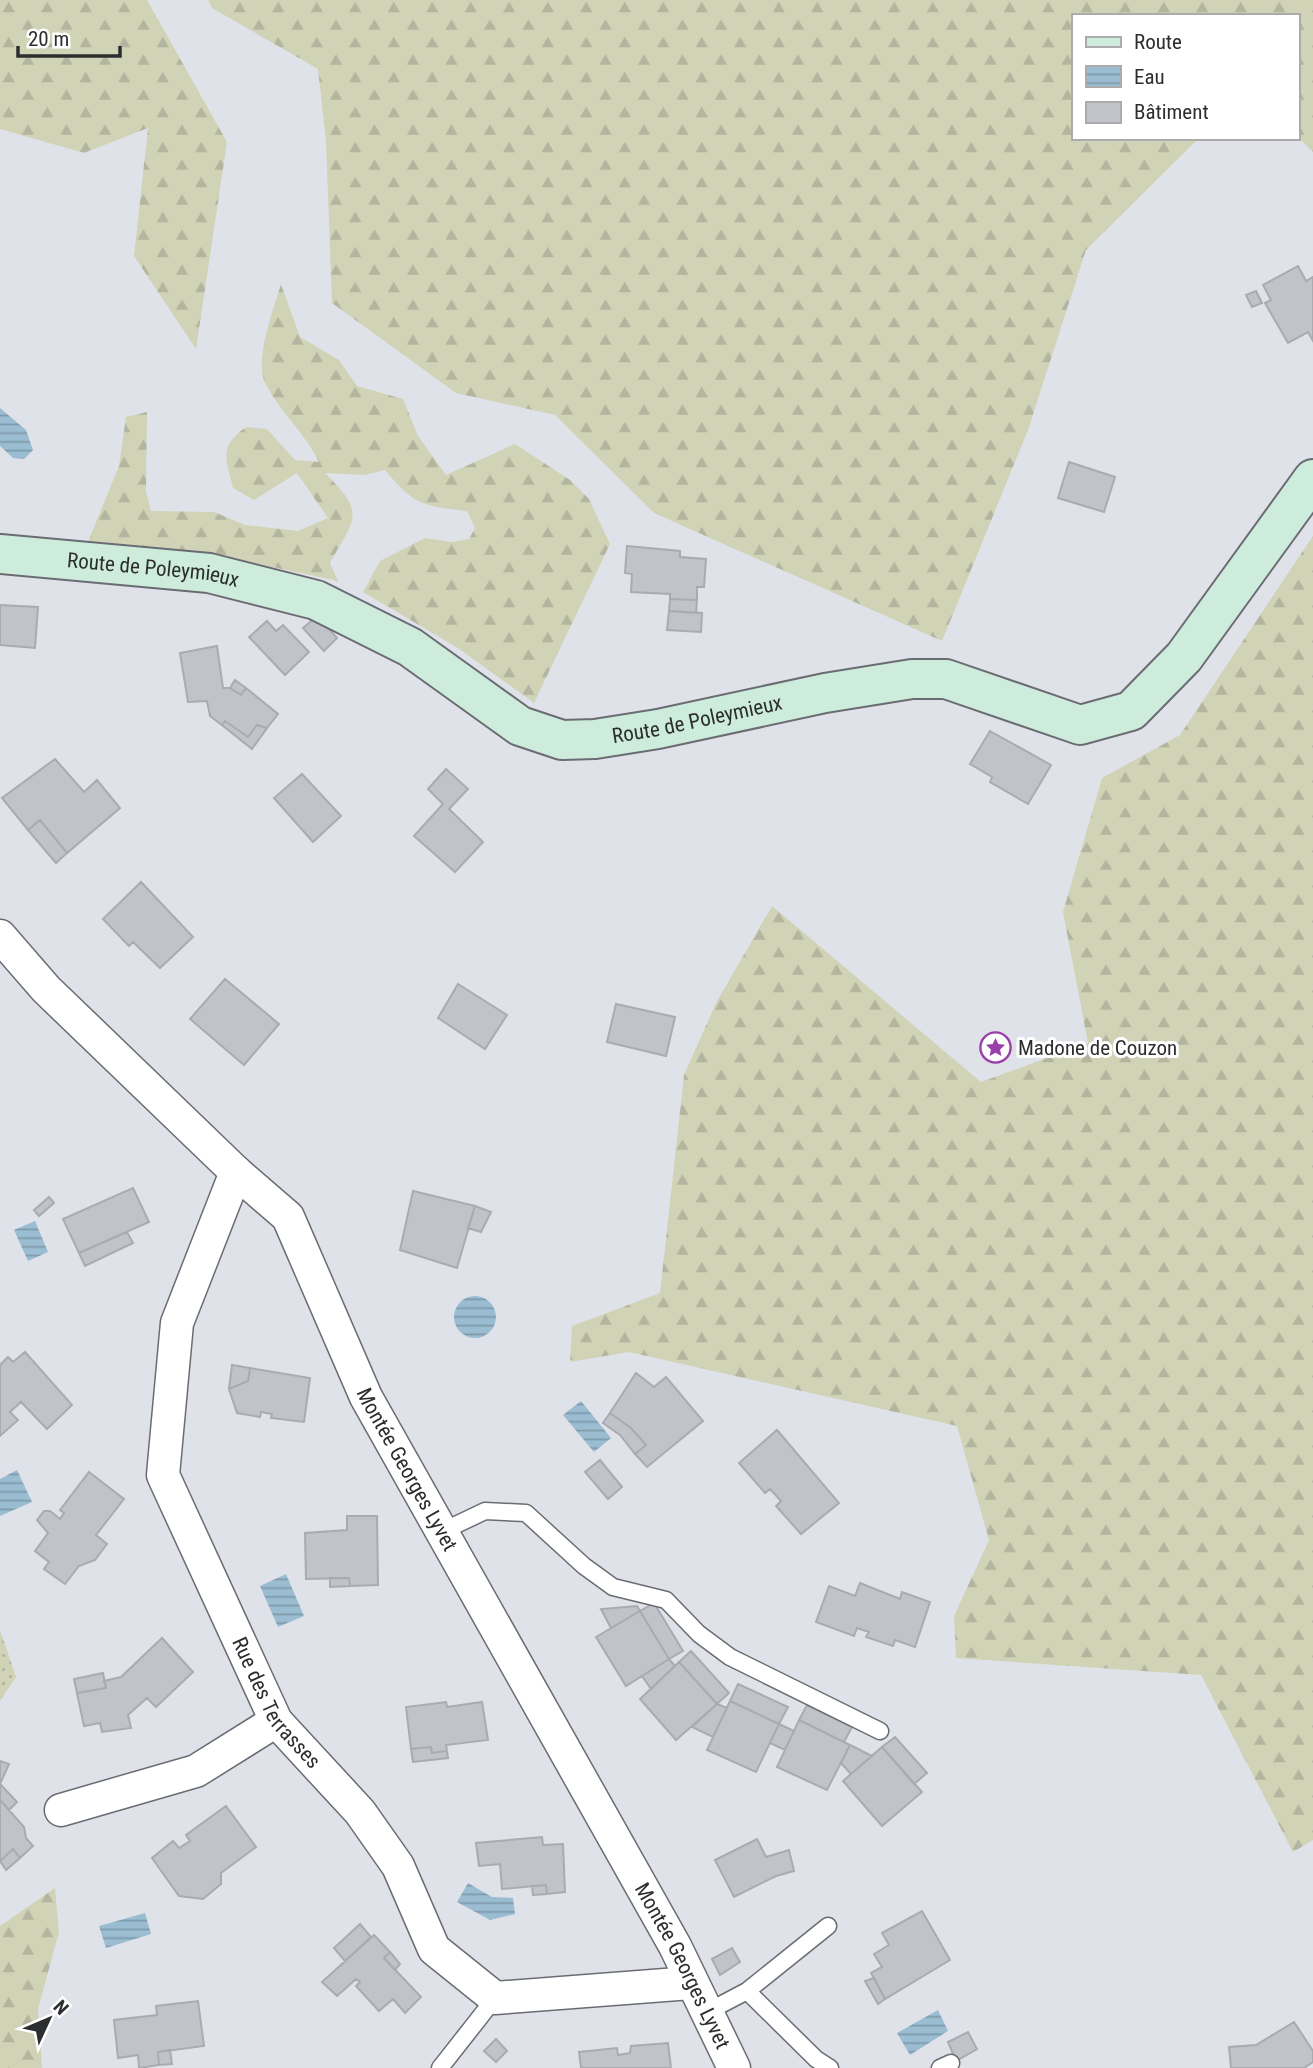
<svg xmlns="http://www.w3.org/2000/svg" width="1313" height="2068" font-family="'Roboto Condensed',sans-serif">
  <defs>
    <pattern id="grass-dots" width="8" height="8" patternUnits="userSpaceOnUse" patternTransform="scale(1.75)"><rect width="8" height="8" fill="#d1d3b7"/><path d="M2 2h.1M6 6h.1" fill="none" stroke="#b4b59e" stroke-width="1.8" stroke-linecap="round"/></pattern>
    <pattern id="forest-firs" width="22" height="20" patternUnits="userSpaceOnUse" patternTransform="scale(1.75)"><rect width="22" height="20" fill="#d1d3b7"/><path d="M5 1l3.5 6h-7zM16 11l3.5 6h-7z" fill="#b4b59e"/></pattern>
    <pattern id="water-rules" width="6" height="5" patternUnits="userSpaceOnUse" patternTransform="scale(1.75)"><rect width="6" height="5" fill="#9abdd2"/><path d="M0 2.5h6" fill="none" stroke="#7e9aab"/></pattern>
  </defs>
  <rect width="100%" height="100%" fill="#e0e2e9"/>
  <!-- grass -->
  <path fill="url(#grass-dots)" d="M0,1630L16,1677L0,1701Z"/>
  <!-- forest -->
  <path fill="url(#forest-firs)" d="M0,0H147L227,142L196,349L134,256L148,128L84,153L0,129Z
    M208,0H1313V152L1297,136V16H1073V138H1199L1086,250L1028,430L942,641L654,513L555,415L456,393L332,303L326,141L318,69L212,8Z
    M281,284L300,337L339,360L357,386L403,399L418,436L446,475L515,444L570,480L589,499L610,544L534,703L458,648L363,592L380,561L425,538L451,542L469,539L475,528L467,511C422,506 414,505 385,470L365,475L325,473C366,514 356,516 330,563L338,581L212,554L88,542L119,466L126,417L147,412L146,491L151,511L214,512L245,525L298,531L328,518L297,473L254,500L233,488C226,458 218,447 246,427L267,429L295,460L319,462C305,433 281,413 266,385C253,362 274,308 281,284Z
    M1313,536V1840L1293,1852L1201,1675L956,1658L954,1616L989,1540L957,1426L629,1352L570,1362L572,1326L660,1293L684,1075L716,1003L772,906L981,1082L1088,1043L1063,912L1102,778L1180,735Z
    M55,1888L59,1932L38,2009L42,2068H0V1926Z"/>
  <!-- water -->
  <path fill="url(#water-rules)" d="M0,408L26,430L33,450L24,459L13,458L0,446Z
    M35,1221L48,1252L28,1261L14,1230Z
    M454 1317a21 21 0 1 1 42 0a21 21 0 1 1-42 0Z
    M581,1401L611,1438L594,1452L563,1415Z
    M17,1470L32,1502L0,1516V1479Z
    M286,1574L304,1616L278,1627L260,1586Z
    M468,1883L492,1897L513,1898L515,1914L490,1920L457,1902Z
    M145,1913L151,1934L106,1948L99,1926Z
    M938,2010L948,2031L910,2055L897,2033Z"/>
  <!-- building -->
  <path fill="#c1c3ca" stroke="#aaabb2" stroke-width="2" d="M1298,266L1306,281L1313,277V341L1308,332L1288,343L1265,303L1271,300L1263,285Z
    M1256,291L1262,303L1252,307L1246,295Z
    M1069,462L1115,477L1104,512L1058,498Z
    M627,546L680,551V557L706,559L704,587H697V600L670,599V594L631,592L632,574L625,573Z
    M670,599L697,600L696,613L669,611Z
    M0,605L38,607L35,648L0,645Z
    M669,611L702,613L701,632L667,630Z
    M317,616L337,638L324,651L303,628Z
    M267,621L276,631L283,625L309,652L285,675L249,637Z
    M217,646L223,688H230L241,695L246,688L278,714L267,728L257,725L248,737L225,721L222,725L210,716L207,701L188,702L180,653Z
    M235,680L246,688L241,695L230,688Z
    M225,721L248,737L257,725L267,728L252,749L222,725Z
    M990,731L1051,765L1028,804L990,782L992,777L970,764Z
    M55,759L84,792L97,780L120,808L67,853L40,820L28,830L2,798Z
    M446,769L468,789L449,809L483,842L455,872L414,836L443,804L428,789Z
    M302,774L341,816L313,842L274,798Z
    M40,820L67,853L56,863L28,830Z
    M141,882L193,937L160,968L133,942L129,946L103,919Z
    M225,979L279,1024L244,1065L190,1019Z
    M458,984L507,1015L485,1049L438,1018Z
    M616,1004L675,1017L666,1056L607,1042Z
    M133,1188L149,1222L79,1253L63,1219Z
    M413,1191L475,1206L457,1268L400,1250Z
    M49,1197L54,1203L39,1216L34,1210Z
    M475,1206L491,1212L481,1232L468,1228Z
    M127,1232L133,1243L85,1266L79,1253Z
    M25,1352L72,1405L47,1429L21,1402L10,1412L18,1420L0,1436V1365L8,1357L13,1362Z
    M232,1365L250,1368L248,1381L229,1389Z
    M250,1368L310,1378L304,1422L271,1418L272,1414L261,1412L260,1417L237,1413L229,1389L248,1381Z
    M636,1373L654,1387L666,1377L703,1421L647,1467L635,1454L646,1445L631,1428L610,1413Z
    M610,1413L631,1428L646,1445L635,1454L620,1435L603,1423Z
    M777,1430L839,1503L801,1534L776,1506L781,1501L770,1489L765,1493L739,1463Z
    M600,1460L622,1487L608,1499L585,1472Z
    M89,1472L124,1499L96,1535L107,1544L95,1560L79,1566L65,1584L44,1569L49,1562L35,1551L48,1533L37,1520L44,1511H50L60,1519L64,1513L60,1510Z
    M347,1516H377L378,1585L350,1586L349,1578L306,1579L305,1533L347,1530Z
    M330,1578H349L350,1586L330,1587Z
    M860,1583L900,1599L902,1592L930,1602L915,1647L895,1640L893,1646L866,1637L869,1632L857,1628L854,1636L816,1622L829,1586L855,1596Z
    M654,1603L683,1651L669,1659L640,1611Z
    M637,1606L640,1611L611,1628L601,1609Z
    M640,1611L669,1659L626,1686L596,1637Z
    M162,1638L193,1672L156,1707L147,1698L128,1715L131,1728L102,1732L100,1723L84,1726L77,1693L106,1688L104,1681L121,1677Z
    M691,1651L729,1693L717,1704L679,1662Z
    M669,1659L675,1666L651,1689L642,1676Z
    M679,1662L717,1704L676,1740L640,1699Z
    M103,1673L106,1688L77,1693L74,1679Z
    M738,1684L788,1707L779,1724L730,1701Z
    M730,1701L779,1724L756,1772L707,1750Z
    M446,1702L447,1707L482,1702L488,1740L446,1745L447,1751L432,1753L431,1747L411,1749L406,1707Z
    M717,1704L727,1708L713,1737L692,1727Z
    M807,1705L852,1727L844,1742L799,1720Z
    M799,1720L850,1745L827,1790L777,1767Z
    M779,1724L794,1731L785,1750L770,1743Z
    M895,1737L927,1773L914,1784L882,1747Z
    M850,1745L872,1756L851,1774L841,1763Z
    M431,1747L432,1753L447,1751L448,1758L413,1762L411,1749Z
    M882,1747L922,1792L882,1826L843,1781Z
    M0,1761L9,1764L0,1784Z
    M0,1784L17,1802L9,1810L0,1800Z
    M0,1800L24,1827L26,1838L33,1846L20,1858L13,1849L0,1861Z
    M226,1806L256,1847L221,1873V1884L203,1899L179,1896L152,1858L173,1841L179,1848L190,1841L186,1835Z
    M542,1837L543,1845L563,1844L565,1892L547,1894L546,1885L502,1889L500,1864L479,1866L476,1843Z
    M757,1839L766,1857L789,1850L794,1871L776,1876L734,1897L715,1860Z
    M13,1849L20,1858L6,1870L0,1861Z
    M546,1885L547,1894L533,1895L532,1886Z
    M922,1911L950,1960L885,1999L871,1973L882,1967L874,1954L889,1945L882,1933Z
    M360,1924L371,1937L345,1961L334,1948Z
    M374,1935L390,1952L384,1958L421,1997L405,2013L393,1999L379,2011L356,1986L360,1982L356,1979L337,1996L322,1982Z
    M732,1948L740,1962L720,1975L712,1959Z
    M390,1952L400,1964L395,1970L384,1958Z
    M874,1978L885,1999L878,2004L865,1981Z
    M198,2001L204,2046L158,2052L159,2065L139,2068L138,2055L118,2058L114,2020L157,2015L156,2006Z
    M1294,2022L1313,2051V2062L1304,2068H1231L1229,2047L1256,2045Z
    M968,2032L977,2049L956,2061L948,2042Z
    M496,2039L507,2051L496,2062L484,2051Z
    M668,2043L671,2068H581L579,2052L617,2048L618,2055L630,2053L631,2046Z
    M170,2050L172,2064L159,2065L158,2052Z"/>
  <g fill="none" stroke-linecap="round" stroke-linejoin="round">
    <defs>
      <path id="lane" d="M443,1531L485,1511L526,1513L584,1566L613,1587L666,1600L699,1634L730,1657L880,1731
        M747,1991L816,2059L830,2068
        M707,2012L747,1991L828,1926
        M440,2068L495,1998
        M940,2068L951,2063"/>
      <g id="street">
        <path id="s1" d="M0,936L46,989L236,1172L288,1217L366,1397L675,1946L734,2068"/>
        <path id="s2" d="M236,1172L177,1323L163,1475L276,1721L360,1812L398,1866L434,1949L495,1998L691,1983"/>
        <path d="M61,1810L196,1771L276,1721"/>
      </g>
      <g id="secondary">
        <path id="s3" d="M0,554L209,573L316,600L410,647L520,726L562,740L595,739L658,729L825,693L912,679H946L1080,725L1131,711L1184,657L1313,479"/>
      </g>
    </defs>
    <!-- lane casing -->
    <use href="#lane" stroke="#6b6c73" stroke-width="19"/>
    <!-- street casing -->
    <use href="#street" stroke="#6b6c73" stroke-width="35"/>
    <!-- secondary casing -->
    <use href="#secondary" stroke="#6b6c73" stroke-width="42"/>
    <!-- lane -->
    <use href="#lane" stroke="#fff" stroke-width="16"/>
    <!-- street -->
    <use href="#street" stroke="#fff" stroke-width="32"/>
    <!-- secondary -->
    <use href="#secondary" stroke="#cdecdb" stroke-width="38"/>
  </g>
  <!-- icons -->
  <defs>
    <symbol id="sight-ring" viewBox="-11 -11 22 22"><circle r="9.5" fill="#fff" stroke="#993faa" stroke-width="1.5"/><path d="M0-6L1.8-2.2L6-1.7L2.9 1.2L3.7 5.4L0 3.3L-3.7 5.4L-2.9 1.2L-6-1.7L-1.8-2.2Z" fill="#993faa"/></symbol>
  </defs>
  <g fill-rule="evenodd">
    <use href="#sight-ring" x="978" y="1030" width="35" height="35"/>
  </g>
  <g text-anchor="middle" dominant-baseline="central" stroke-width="6" stroke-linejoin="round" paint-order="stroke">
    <!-- street labels -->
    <g font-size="21" fill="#2c2d2f" stroke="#fff">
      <text stroke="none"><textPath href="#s3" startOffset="154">Route de Poleymieux</textPath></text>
      <text stroke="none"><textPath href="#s3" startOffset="742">Route de Poleymieux</textPath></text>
      <text stroke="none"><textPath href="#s1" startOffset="682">Montée Georges Lyvet</textPath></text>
      <text stroke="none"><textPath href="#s2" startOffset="570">Rue des Terrasses</textPath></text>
      <text stroke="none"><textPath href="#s1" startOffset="1250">Montée Georges Lyvet</textPath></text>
    </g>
    <!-- poi labels -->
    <g font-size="21" fill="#2c2d2f" stroke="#fff" text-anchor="start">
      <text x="1018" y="1048">Madone de Couzon</text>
    </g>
  </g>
  <!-- legend -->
  <rect x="1072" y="14" width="228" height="126" fill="#ffffff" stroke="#ababac" stroke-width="2"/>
  <rect x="1086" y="37" width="35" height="10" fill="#cdecdb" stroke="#ababac" stroke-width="2"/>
  <text x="1134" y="49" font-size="21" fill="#2c2d2f">Route</text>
  <rect x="1086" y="66" width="35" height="21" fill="url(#water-rules)" stroke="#ababac" stroke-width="2"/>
  <text x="1134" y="84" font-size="21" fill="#2c2d2f">Eau</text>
  <rect x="1086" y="102" width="35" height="21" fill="#c1c3ca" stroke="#ababac" stroke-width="2"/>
  <text x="1134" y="119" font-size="21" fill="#2c2d2f">Bâtiment</text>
  <!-- north arrow -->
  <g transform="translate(49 2019) rotate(46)" stroke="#ffffff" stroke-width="5" paint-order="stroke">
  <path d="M0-5L12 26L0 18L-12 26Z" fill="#2c2d2f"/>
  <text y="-10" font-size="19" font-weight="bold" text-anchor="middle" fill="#2c2d2f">N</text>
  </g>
  <!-- scale -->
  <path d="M18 46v10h102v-10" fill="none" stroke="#2c2d2f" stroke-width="3.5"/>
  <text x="28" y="46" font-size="21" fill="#2c2d2f" stroke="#ffffff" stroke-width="5" paint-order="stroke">20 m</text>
</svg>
